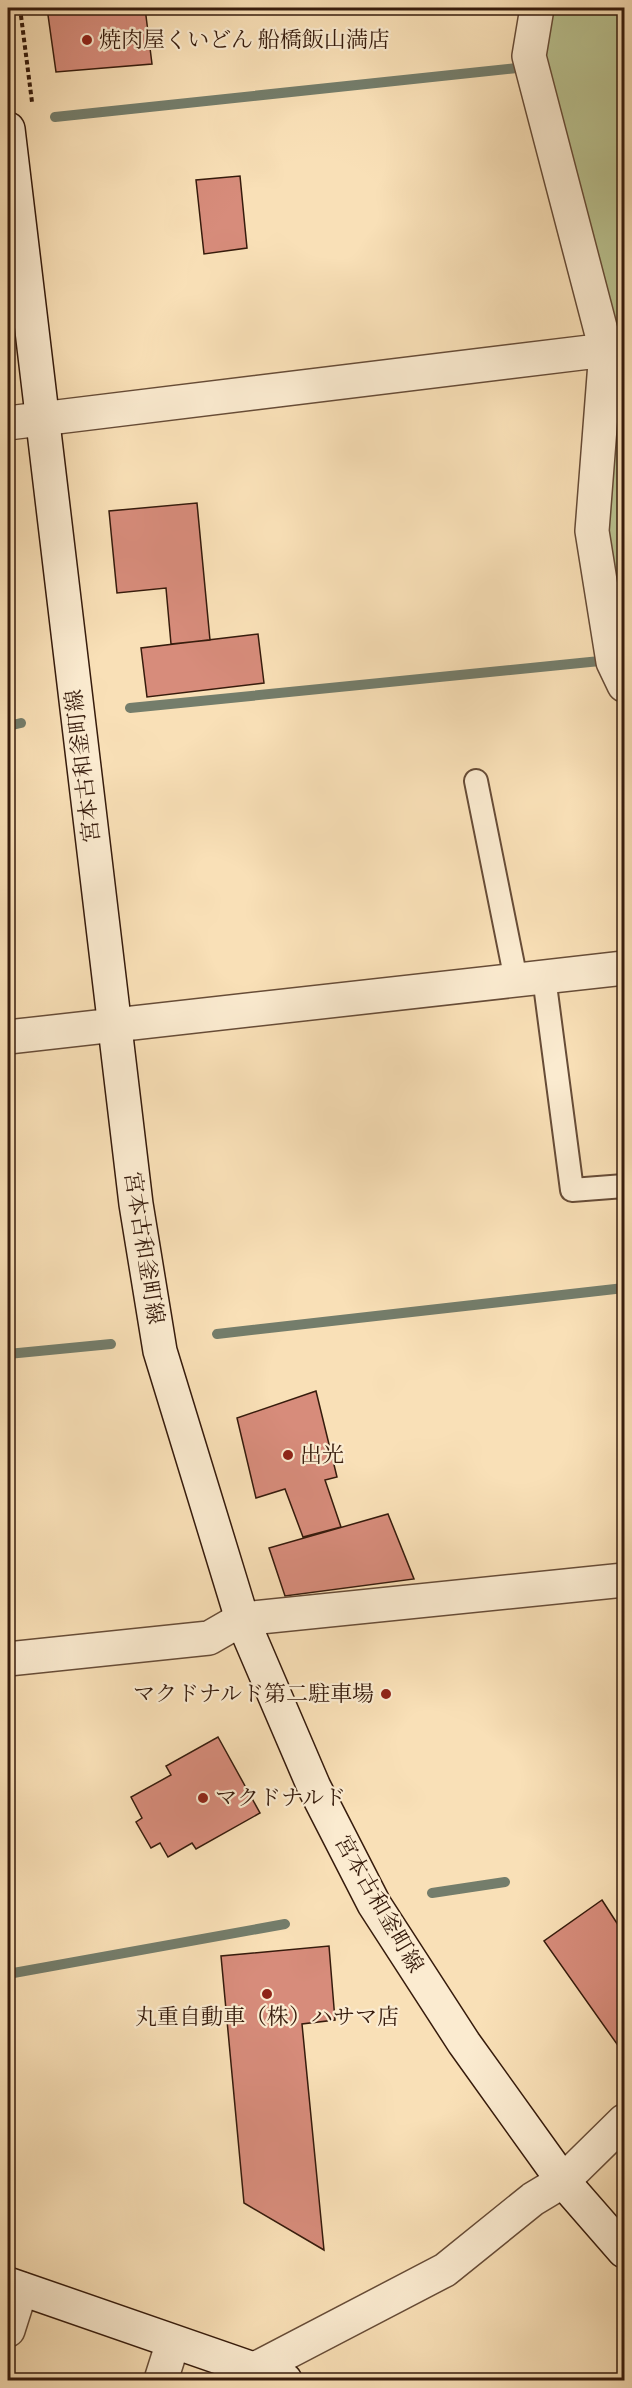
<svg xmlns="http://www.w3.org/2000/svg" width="632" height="2388" font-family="'IM FELL French Canon','Noto Serif JP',serif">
  <rect width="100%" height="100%" fill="#f9e0b7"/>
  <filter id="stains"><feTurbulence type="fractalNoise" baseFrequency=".00333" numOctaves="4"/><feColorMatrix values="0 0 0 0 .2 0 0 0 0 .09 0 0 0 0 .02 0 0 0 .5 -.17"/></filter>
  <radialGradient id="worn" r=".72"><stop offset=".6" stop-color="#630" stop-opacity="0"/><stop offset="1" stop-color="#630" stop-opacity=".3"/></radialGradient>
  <!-- green -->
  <path fill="#bac391" stroke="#786f4e" stroke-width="1.5" d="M551,8H624V656L603,535L621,349L543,63Z"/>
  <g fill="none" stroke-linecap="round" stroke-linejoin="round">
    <!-- stream -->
    <path stroke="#747d6b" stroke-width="10" d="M55,117L517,68
      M130,708L600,661
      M8,726L21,723
      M217,1334L624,1288
      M8,1354L111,1344
      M432,1893L505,1882
      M8,1974L285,1924"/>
  </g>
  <!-- building -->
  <path fill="#d78c7b" stroke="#361b0c" stroke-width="1.5" d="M47,8H145L152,64L56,72Z
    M240,176L247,248L204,254L196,180Z
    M197,503L210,640L171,644L166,588L117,593L109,511Z
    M258,634L264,683L147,697L141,648Z
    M316,1391L337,1477L325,1480L341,1527L303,1537L285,1489L256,1498L237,1418Z
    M388,1514L414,1579L285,1596L269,1548Z
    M218,1737L260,1813L196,1849L192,1843L168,1857L160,1843L151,1848L136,1822L142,1818L131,1797L171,1775L166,1766Z
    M602,1900L624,1934V2054L544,1941Z
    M329,1946L335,2020L302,2024L324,2250L244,2203L221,1956Z"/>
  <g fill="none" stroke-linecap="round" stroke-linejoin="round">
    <defs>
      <path id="lane" d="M476,781L516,980
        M544,977L572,1190L624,1186"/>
      <path id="street" d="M537,8L529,56L606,350L592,531L613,662L624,685
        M8,423L606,350
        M8,1037L624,968
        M8,1659L209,1638L242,1619L624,1580
        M8,2330L21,2289
        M161,2380L173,2342
        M253,2380V2370L445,2270L533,2199L563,2181L624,2121"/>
      <path id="secondary" d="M8,129L136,1204L160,1351L205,1498L242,1619L314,1787L374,1904L464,2043L563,2181L624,2251
        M8,2284L285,2380"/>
    </defs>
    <!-- lane casing -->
    <use href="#lane" stroke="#674c37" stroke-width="26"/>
    <!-- street casing -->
    <use href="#street" stroke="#674c37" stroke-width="36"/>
    <!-- secondary casing -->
    <use href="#secondary" stroke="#361b0c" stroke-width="36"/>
    <!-- path -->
    <path stroke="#361b0c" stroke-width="4" stroke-dasharray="4.5 3" stroke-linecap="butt" d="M20,8L32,102"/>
    <!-- lane -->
    <use href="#lane" stroke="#fbebd0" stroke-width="22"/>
    <!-- street -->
    <use href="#street" stroke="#fbebd0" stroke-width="33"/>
    <!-- secondary -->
    <use href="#secondary" stroke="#fbebd0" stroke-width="33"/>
  </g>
  <!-- markers -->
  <g fill="#8f2418" stroke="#fbebd0" stroke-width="2">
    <circle cx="87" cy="40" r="6"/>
    <circle cx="288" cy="1455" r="6"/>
    <circle cx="386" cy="1694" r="6"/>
    <circle cx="203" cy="1798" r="6"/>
    <circle cx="267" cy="1994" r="6"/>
  </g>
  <g text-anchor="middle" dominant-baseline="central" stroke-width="4.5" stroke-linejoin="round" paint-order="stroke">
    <!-- poi labels -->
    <g font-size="22" fill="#361b0c" stroke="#fbebd0" text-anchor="start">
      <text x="99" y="40">焼肉屋くいどん 船橋飯山満店</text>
      <text x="300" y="1455">出光</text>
      <text x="374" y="1694" text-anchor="end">マクドナルド第二駐車場</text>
      <text x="215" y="1798">マクドナルド</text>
      <text x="267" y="2017" text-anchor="middle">丸重自動車（株）ハサマ店</text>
    </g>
    <!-- street labels -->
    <g font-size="22" fill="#361b0c" stroke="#fbebd0">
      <text transform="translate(83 766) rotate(-97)">宮本古和釜町線</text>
      <text transform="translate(144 1248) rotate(81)">宮本古和釜町線</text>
      <text transform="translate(379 1904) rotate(60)">宮本古和釜町線</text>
    </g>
  </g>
  <!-- margin -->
  <rect width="632" height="2388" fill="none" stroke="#f9e0b7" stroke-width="30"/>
  <rect x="9" y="9" width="614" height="2370" fill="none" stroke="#361b0c" stroke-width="3"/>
  <rect x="15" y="15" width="602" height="2358" fill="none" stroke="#361b0c" stroke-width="1.5"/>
  <rect width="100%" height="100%" filter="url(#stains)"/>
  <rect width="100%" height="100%" fill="url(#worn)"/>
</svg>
